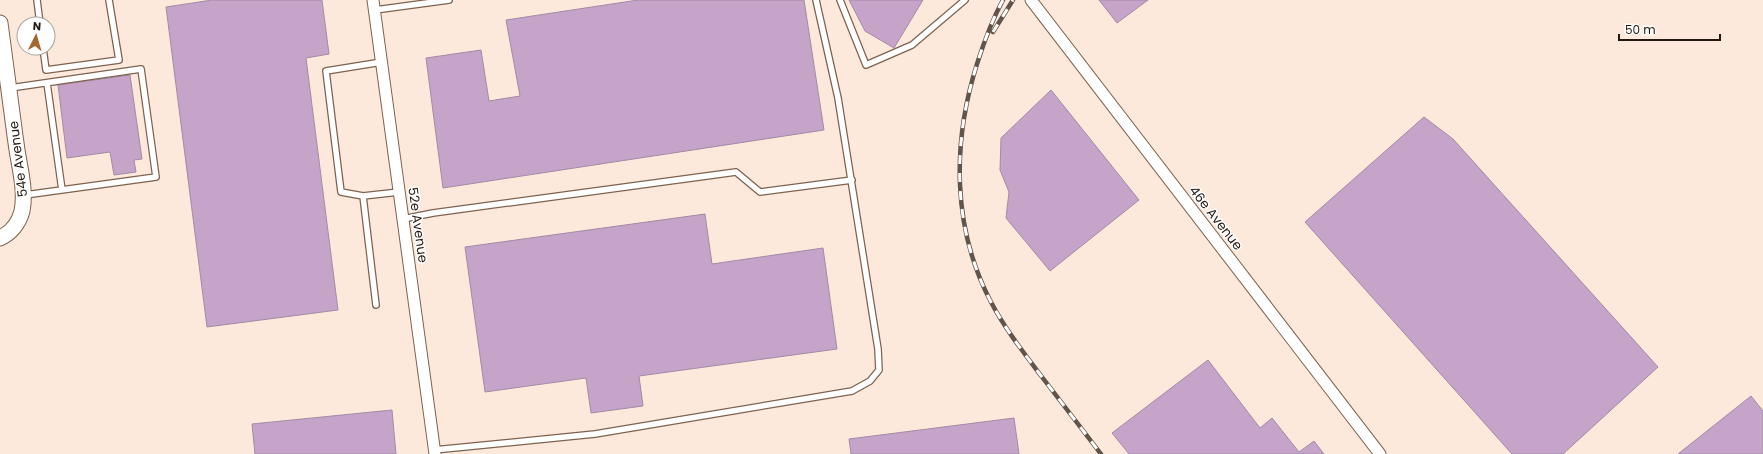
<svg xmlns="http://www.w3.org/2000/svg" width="1763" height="454" font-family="Poppins,sans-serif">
  <rect width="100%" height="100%" fill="#fce9dc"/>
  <!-- building -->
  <path fill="#c6a3c9" stroke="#a28ba4" d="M212,0H322L329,54L306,58L338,310L207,327L166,7Z
    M638,0H804L824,130L443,188L426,58L481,50L489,101L520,96L506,20Z
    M849,0H923L894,48L865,31Z
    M1099,0H1148L1117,23Z
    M130,75L142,159L134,160L136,172L114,175L110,152L67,158L58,85Z
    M1051,90L1139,200L1050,271L1006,218L1009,192L1000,170L1001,138Z
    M1424,117L1453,139L1658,367L1563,454H1512L1305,222Z
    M705,214L712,264L823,248L837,349L639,376L643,406L591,413L586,378L485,392L465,247Z
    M1208,360L1260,428L1272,418L1299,452L1314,441L1324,454H1129L1112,433Z
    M1751,396L1763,411V454H1678Z
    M392,410L396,454H255L252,424Z
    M1014,418L1019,454H851L849,439Z"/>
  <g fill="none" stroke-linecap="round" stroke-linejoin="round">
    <defs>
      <path id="lane" d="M37,0L40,24
        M840,0L866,65L912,45L965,0
        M375,10L449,0
        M43,48L46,70L119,60L109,0
        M382,62L326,71L341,192L363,196L399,192
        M47,83L62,190
        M10,88L141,69L156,177L25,195
        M363,196L376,305
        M403,219L433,213L736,172L760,192L852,180
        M434,450L595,434L852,391L870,381L879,370L878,349L838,98L816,0"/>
      <path id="street" d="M373,0L435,454
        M1031,0L1380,454"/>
      <path id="secondary" d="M0,23C6,66 11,108 17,150C20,169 26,192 22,211C19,223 11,233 0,238"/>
    </defs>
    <!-- lane casing -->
    <use href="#lane" stroke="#7d634f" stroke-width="8"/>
    <!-- street casing -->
    <use href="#street" stroke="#7d634f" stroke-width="13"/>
    <!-- secondary casing -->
    <use href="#secondary" stroke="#7d634f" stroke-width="17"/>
    <!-- lane -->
    <use href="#lane" stroke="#fff" stroke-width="5.5"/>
    <!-- street -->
    <use href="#street" stroke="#fff" stroke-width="11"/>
    <!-- secondary -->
    <use href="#secondary" stroke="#fff" stroke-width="15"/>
    <defs>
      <path id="rail" d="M1003,0C992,20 984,42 977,64C952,143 952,228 991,302C1005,329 1024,353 1042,377C1062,403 1081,428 1101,454
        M993,32L1013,0"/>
    </defs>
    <!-- rail casing -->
    <use href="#rail" stroke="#61544a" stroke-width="4.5"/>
    <!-- rail -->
    <use href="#rail" stroke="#fff" stroke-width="3" stroke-dasharray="9" stroke-linecap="butt"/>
  </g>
  <g text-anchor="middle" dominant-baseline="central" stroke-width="3" stroke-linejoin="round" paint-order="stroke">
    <!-- street labels -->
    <g font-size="13" fill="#231810" stroke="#fff">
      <text transform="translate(18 159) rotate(-97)">54e Avenue</text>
      <text transform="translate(1216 218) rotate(52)">46e Avenue</text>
      <text transform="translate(418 225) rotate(82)">52e Avenue</text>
    </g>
  </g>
  <!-- north arrow -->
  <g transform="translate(36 36) rotate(5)"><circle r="19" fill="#ffffff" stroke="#a7a39f"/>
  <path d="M0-3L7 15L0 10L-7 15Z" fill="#a5652e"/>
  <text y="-6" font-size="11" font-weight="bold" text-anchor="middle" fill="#231810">N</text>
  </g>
  <!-- scale -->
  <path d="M1619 34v6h101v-6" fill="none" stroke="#231810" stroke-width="2"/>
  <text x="1625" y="34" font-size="12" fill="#231810" stroke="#ffffff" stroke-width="3" paint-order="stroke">50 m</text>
</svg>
